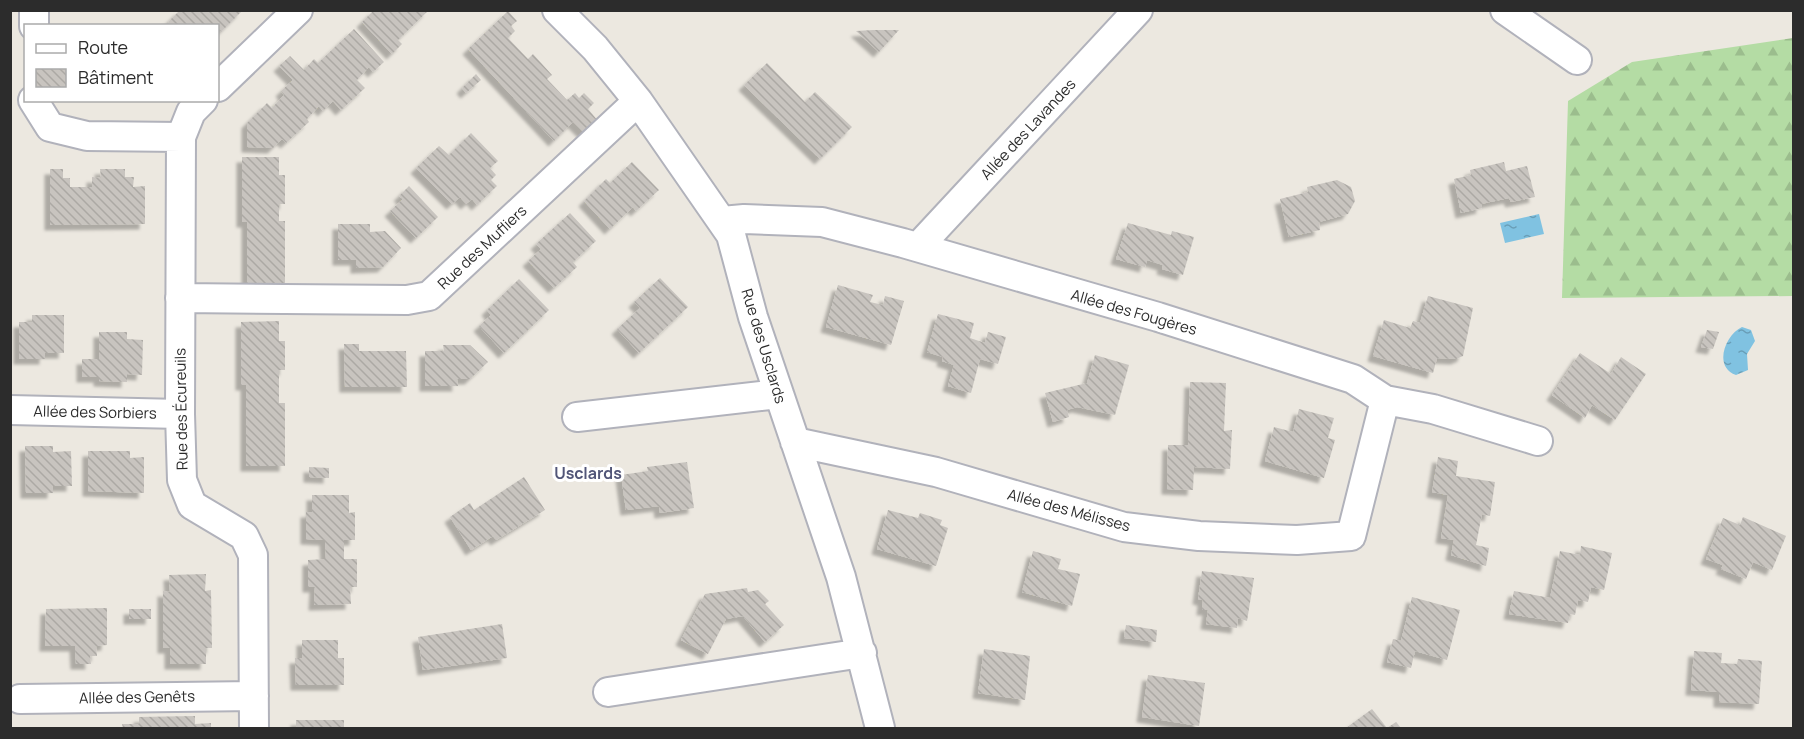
<svg xmlns="http://www.w3.org/2000/svg" width="1804" height="739" font-family="Manrope,sans-serif">
  <defs>
    <pattern id="forest-firs" width="22" height="20" patternUnits="userSpaceOnUse" patternTransform="scale(1.5)"><rect width="22" height="20" fill="#b4dca4"/><path d="M5 1l3.5 6h-7zM16 11l3.5 6h-7z" fill="#9bbd8d"/></pattern>
    <pattern id="water-ripples" width="26" height="14" patternUnits="userSpaceOnUse" patternTransform="scale(1.5)"><rect width="26" height="14" fill="#80c2e1"/><path d="M2 4q2-2 4 0t4 0M15 11q2-2 4 0t4 0" fill="none" stroke="#699eb7"/></pattern>
    <pattern id="building-back-hatch" width="6" height="6" patternUnits="userSpaceOnUse" patternTransform="scale(1.5)"><rect width="6" height="6" fill="#c8c4bf"/><path d="M-1 5l2 2M0 0l6 6M5-1l2 2" fill="none" stroke="#aca9a4"/></pattern>
    <filter id="shadow"><feDropShadow dx="-5.5" dy="5.5" stdDeviation="1.5" flood-color="#0004"/></filter>
  </defs>
  <rect width="100%" height="100%" fill="#ece8e0"/>
  <!-- forest -->
  <path fill="url(#forest-firs)" d="M1793,38V296L1562,298L1568,101L1632,62Z"/>
  <!-- water -->
  <path fill="url(#water-ripples)" d="M1539,214L1544,234L1505,243L1500,223Z
    M1742,327L1751,330L1755,341L1747,354L1748,370L1736,375C1713,367 1725,335 1742,327Z"/>
  <!-- building -->
  <path fill="url(#building-back-hatch)" filter="url(#shadow)" d="M180,10H243L221,32L218,26H171L168,22Z
    M374,10H429L398,40L402,44L392,54L362,22Z
    M508,11L517,21L511,26L515,31L508,38L528,59L533,54L552,75L547,79L567,100L575,93L579,98L584,93L594,103L588,109L599,122L586,135L573,122L554,141L468,49Z
    M354,29L384,62L373,72L369,67L357,80L365,88L341,110L333,101L323,111L319,106L307,119L309,122L286,143L282,139L273,148L247,147V123L267,103L272,108L284,95L281,91L293,80L279,66L290,56L304,70L314,59L318,63Z
    M873,30H899L879,52L856,31Z
    M767,63L805,102L815,92L852,127L820,159L744,85Z
    M476,74L481,80L466,93L462,88Z
    M471,133L498,161L490,168L496,175L491,180L497,186L477,205L472,199L466,204L460,197L452,204L416,168L439,146L449,155Z
    M242,157H279V175H285V204H279V221H285V285L247,284V222H242Z
    M632,162L659,190L636,211L633,207L610,229L584,201L606,179L610,183Z
    M1504,162L1506,171L1527,166L1535,197L1511,202L1509,198L1481,204L1482,208L1461,213L1454,179L1471,175L1470,170Z
    M50,169H63V178H70V187H92V177L101,178L100,169H125V177H134L133,187L145,186V224L50,225Z
    M1337,180L1351,187L1355,201L1348,214L1319,222L1320,230L1289,237L1280,199L1308,192L1307,187Z
    M409,186L438,217L416,238L390,211L403,199L399,196Z
    M570,213L596,241L573,262L577,267L554,288L528,261L541,249L536,244Z
    M1128,223L1171,235L1172,231L1194,237L1183,275L1162,269L1163,265L1147,260L1145,267L1116,259Z
    M338,224H370V232L385,231L401,248L383,267L356,268V260H338Z
    M660,278L688,307L639,353L617,329L640,308L634,302Z
    M519,279L549,310L504,353L479,326L491,315L487,310Z
    M838,285L873,295L870,302L883,305L885,296L904,301L891,345L826,327Z
    M1428,296L1473,308L1463,356L1456,359L1437,358L1433,373L1373,356L1384,320L1410,328L1413,321L1420,323Z
    M938,314L974,323L970,338L985,343L988,332L1006,337L998,364L980,359L971,393L948,386L954,365L942,361L943,357L927,352Z
    M32,315H64V353H45V359H19V322H32Z
    M279,321V341H285V370H279V403H285V466H246V385H241V322Z
    M1707,330L1719,332L1713,349L1701,347Z
    M99,332H127V339L143,340L142,375L127,374V382L99,381V377H82V359H99Z
    M344,344H359V351H406L407,387H345Z
    M443,345H470L488,362L470,379H457L458,386H425V351H444Z
    M1580,353L1611,374L1621,357L1646,374L1615,420L1592,405L1585,418L1552,395Z
    M1095,355L1129,365L1115,415L1077,407L1067,410L1069,417L1053,422L1045,393L1087,383Z
    M1190,382L1226,383L1224,431L1232,430L1230,469L1194,467L1193,490L1167,489L1168,445H1188Z
    M1299,409L1334,418L1328,438L1335,440L1324,478L1265,461L1274,427L1293,432Z
    M25,446H53V452L71,451L72,486H53V493H26Z
    M88,451H130V458L144,457V493L88,491Z
    M1438,457L1458,461L1456,476L1495,482L1490,516L1482,514L1476,545L1489,548L1486,566L1451,555L1454,540L1441,538L1448,495L1432,492Z
    M687,462L694,508L660,513L659,506L626,510L621,475L648,471L647,467Z
    M309,467L329,468V478L309,477Z
    M524,477L545,510L496,540L493,536L471,550L450,517L470,503L474,510Z
    M312,495H349V513L355,512V540H344V559H357V587H350L351,604L314,605L315,587H308V560L326,559L325,540L306,539V512H312Z
    M888,510L918,518L920,513L942,520L940,525L948,528L936,566L877,549Z
    M1743,517L1786,536L1772,570L1753,562L1746,579L1721,569L1723,565L1706,559L1723,518L1740,525Z
    M1581,546L1612,553L1604,590L1591,587L1588,602L1578,600L1575,615L1570,614L1568,623L1509,614L1514,591L1550,598L1560,551L1580,555Z
    M1033,551L1061,559L1058,569L1080,574L1072,606L1022,592Z
    M1202,571L1254,578L1247,621L1238,618L1237,628L1206,624L1208,610H1202L1203,600L1198,599Z
    M206,574L205,591L211,590L212,648H206V664H170V648H163V591L170,592L169,575Z
    M747,588L748,592L758,590L769,601L765,604L784,625L765,642L743,616L726,619L708,654L681,640L705,594Z
    M1412,597L1460,610L1447,660L1415,651L1411,668L1387,662L1393,639L1401,641Z
    M107,608V645L96,646L97,656H90L91,664H76L75,646H45L46,609Z
    M129,609H151V619H129Z
    M502,624L507,658L423,670L418,637Z
    M1126,625L1157,630L1156,642L1124,638Z
    M302,640H338V658H344V685H296L295,658H302Z
    M984,649L1030,656L1025,700L978,693Z
    M1694,651L1722,653L1721,663L1737,664L1738,659L1762,661L1759,704L1719,702V692L1691,690Z
    M1148,675L1205,683L1199,726L1142,717Z
    M1372,709L1387,728L1396,722L1401,728H1346Z
    M195,716V724L211,723V728H123L122,724H139V717Z
    M296,720H344V728H296Z"/>
  <g fill="none" stroke-linecap="round" stroke-linejoin="round">
    <defs>
      <path id="minor" d="M557,10L595,48L638,101L731,235L753,317L841,577L880,728
        M1505,10L1577,60
        M34,26V10
        M218,87L298,10
        M33,100L50,127L87,136L181,137
        M203,100L191,112L181,137L180,414L182,480L192,505L244,536L253,555L254,728
        M722,221L744,219L822,222L903,243L1158,317L1353,379L1385,400L1433,409L1538,441
        M918,247L1138,10
        M180,298L407,300L429,296L638,101
        M10,410L180,414
        M577,417L779,394
        M795,442L936,472L1124,527L1199,536L1297,540L1351,536L1385,400
        M608,692L862,653
        M20,699L254,696"/>
    </defs>
    <!-- minor casing -->
    <use href="#minor" stroke="#b1b2bb" stroke-width="32"/>
    <!-- minor -->
    <use href="#minor" stroke="#fff" stroke-width="28"/>
  </g>
  <g text-anchor="middle" dominant-baseline="central" stroke-width="6" stroke-linejoin="round" paint-order="stroke">
    <!-- street labels -->
    <g font-size="15" fill="#2c2c2c" stroke="#fff">
      <text transform="translate(1028 129) rotate(-47)">Allée des Lavandes</text>
      <text transform="translate(482 247) rotate(-43)">Rue des Mufliers</text>
      <text transform="translate(1134 312) rotate(16)">Allée des Fougères</text>
      <text transform="translate(764 346) rotate(73)">Rue des Usclards</text>
      <text transform="translate(181 409) rotate(-91)">Rue des Écureuils</text>
      <text transform="translate(95 412) rotate(1)">Allée des Sorbiers</text>
      <text transform="translate(1069 510) rotate(15)">Allée des Mélisses</text>
      <text transform="translate(137 697) rotate(-1)">Allée des Genêts</text>
    </g>
    <!-- neighbourhood labels -->
    <g font-size="16" font-weight="bold" fill="#525678" stroke="#fff">
      <text x="588" y="473">Usclards</text>
    </g>
  </g>
  <!-- border -->
  <rect width="1804" height="739" fill="none" stroke="#2c2c2c" stroke-width="24"/>
  <!-- legend -->
  <rect x="24" y="24" width="195" height="78" fill="#ffffff" stroke="#ababab" stroke-width="1.5"/>
  <rect x="36" y="44" width="30" height="9" fill="#ffffff" stroke="#ababab" stroke-width="1.5"/>
  <text x="78" y="54" font-size="18" fill="#2c2c2c">Route</text>
  <rect x="36" y="69" width="30" height="18" fill="url(#building-back-hatch)" stroke="#ababab" stroke-width="1.5"/>
  <text x="78" y="84" font-size="18" fill="#2c2c2c">Bâtiment</text>
</svg>
